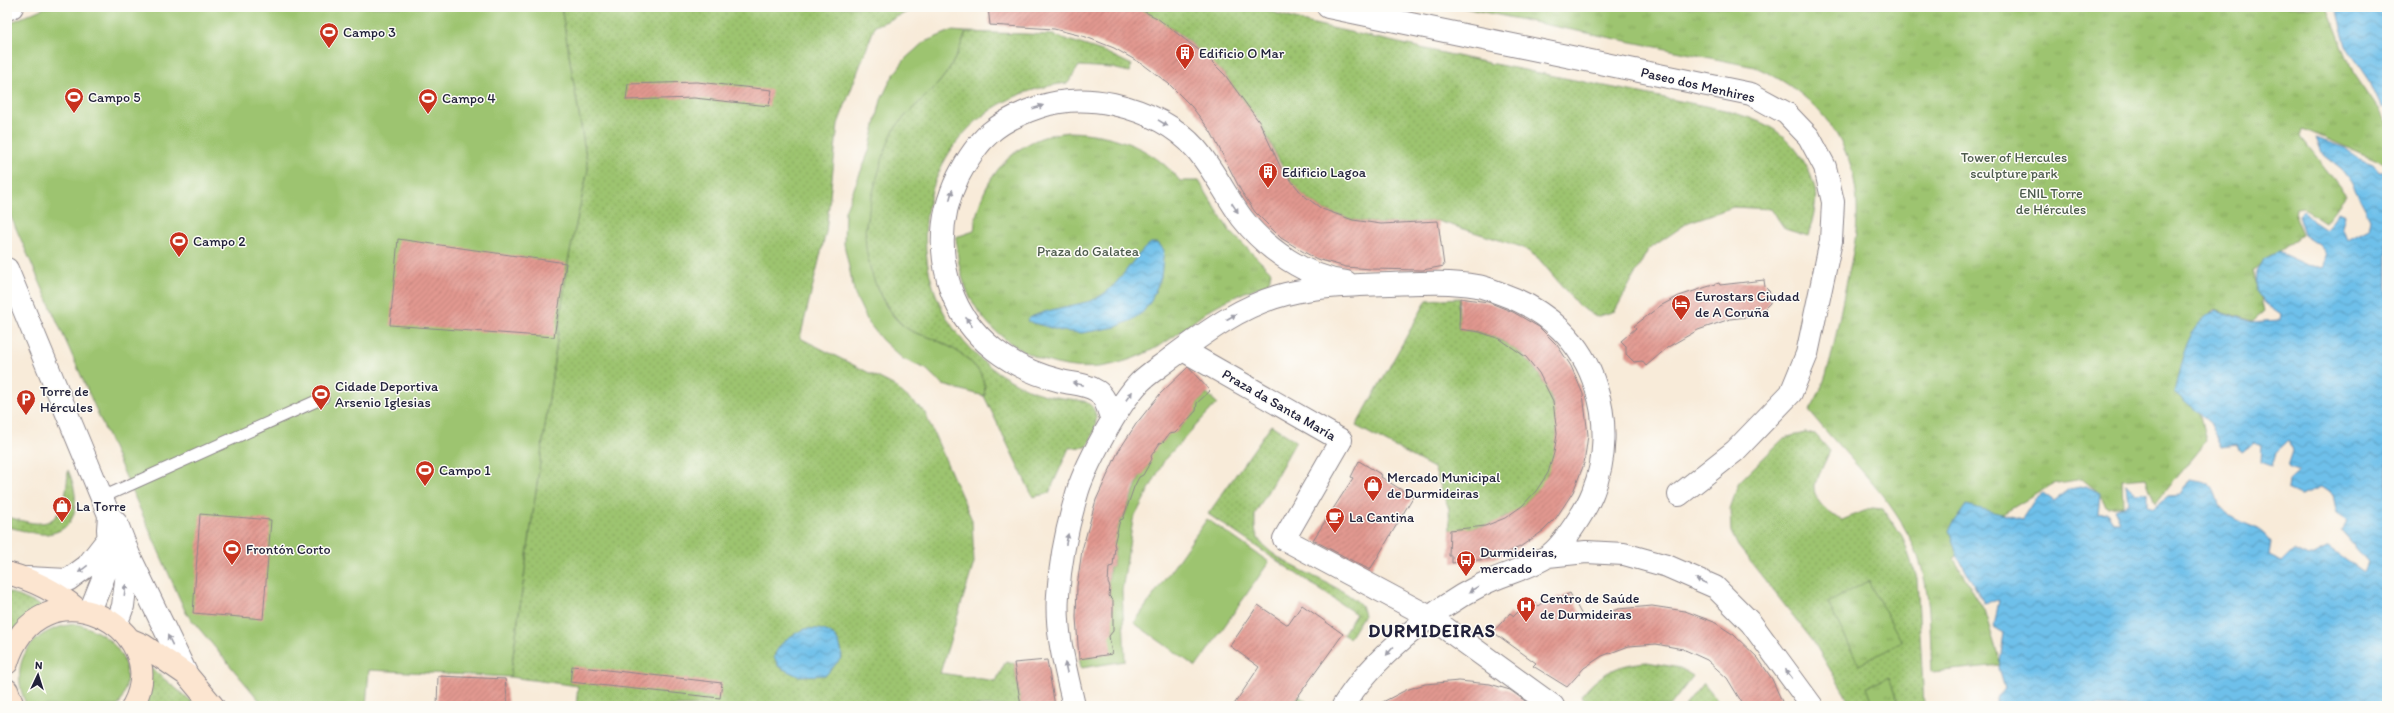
<svg xmlns="http://www.w3.org/2000/svg" width="2394" height="713" font-family="Itim,sans-serif">
  <defs>
    <pattern id="grass-dots" width="8" height="8" patternUnits="userSpaceOnUse"><rect width="8" height="8" fill="#9dc46f"/><path d="M2 2h.1M6 6h.1" fill="none" stroke="#87a861" stroke-width="1.8" stroke-linecap="round"/></pattern>
    <pattern id="park-tufts" width="24" height="20" patternUnits="userSpaceOnUse"><rect width="24" height="20" fill="#9dc46f"/><path d="M3 7l-1-3M5 7V3M7 7l1-3M15 17l-1-3M17 17v-4M19 17l1-3" fill="none" stroke="#87a861"/></pattern>
    <pattern id="water-waves" width="16" height="10" patternUnits="userSpaceOnUse"><rect width="16" height="10" fill="#6ec0ea"/><path d="M0 5q4-4 8 0t8 0" fill="none" stroke="#5a9cbf"/></pattern>
    <pattern id="building-hatch" width="6" height="6" patternUnits="userSpaceOnUse"><rect width="6" height="6" fill="#e29990"/><path d="M-1 1l2-2M0 6l6-6M5 7l2-2" fill="none" stroke="#b77c77"/></pattern>
  </defs>
  <rect width="100%" height="100%" fill="#fdfcf7"/>
  <filter id="ink" filterUnits="userSpaceOnUse"><feTurbulence type="fractalNoise" baseFrequency=".025" numOctaves="2"/><feDisplacementMap in="SourceGraphic" scale="8" xChannelSelector="R" yChannelSelector="G"/><feConvolveMatrix kernelMatrix="1 2 1 2 8 2 1 2 1" color-interpolation-filters="sRGB"/></filter>
  <filter id="wash" filterUnits="userSpaceOnUse"><feTurbulence type="fractalNoise" baseFrequency=".012" numOctaves="4" result="noise"/><feDisplacementMap in="SourceGraphic" scale="16" xChannelSelector="R" yChannelSelector="G"/><feGaussianBlur stdDeviation="0.9" result="paint"/><feColorMatrix in="noise" values="0 0 0 0 0 0 0 0 0 0 0 0 0 0 0 0 0 1.4 0 .05"/><feComposite in="paint" operator="in"/></filter>
  <g filter="url(#wash)">
    <rect width="100%" height="100%" fill="#f8ebd9"/>
    <!-- grass -->
    <path fill="url(#grass-dots)" stroke="#607355" d="M561,7H920L875,26L838,124L826,232L800,338L893,385L924,411L972,520L974,563L940,673L996,681L1006,661L1014,663L1021,706H576L578,686L510,677L568,261L588,169Z
      M1135,7H1256L1305,22L1479,61L1725,110C1737,114 1749,117 1760,122C1786,133 1806,157 1814,185C1819,200 1812,221 1808,236L1785,229L1771,209L1733,207L1689,222L1648,250L1615,311L1596,317L1579,306L1538,258L1522,247L1438,221L1381,224L1353,220L1322,209L1303,195L1288,178L1260,123L1225,75L1182,35Z
      M966,32L1053,35L1105,52L1132,65L1129,72L1112,68L1079,66L1068,83C897,101 875,322 1028,389C1045,397 1065,398 1084,401C1104,410 1095,432 1087,447L1069,448L1049,493L1033,497L984,396C990,367 953,347 931,338C924,335 915,334 908,329C888,317 863,266 864,242C865,217 882,148 895,128C907,112 922,101 935,87C950,71 959,52 966,32Z
      M1460,298V302L1458,303L1460,329C1560,337 1596,470 1504,518C1489,527 1472,528 1454,530H1450L1449,509L1434,468L1356,426L1427,300Z
      M1271,425L1296,441L1255,514C1255,522 1254,530 1258,538C1273,565 1339,582 1361,605L1364,615L1349,638L1343,634L1356,614L1208,514Z
      M1805,433L1815,434L1830,451L1814,485C1813,501 1829,514 1842,520L1872,508L1883,509L1902,536L1917,578L1924,706H1852L1813,641L1738,546L1731,532L1730,509L1739,482L1784,438Z
      M68,470C79,494 82,530 47,534C35,535 19,529 7,527V517C17,519 30,524 41,523C65,522 67,488 68,470Z
      M7,591L42,606L22,621L7,639Z
      M1647,662L1680,668L1693,676L1670,706H1593L1581,697C1598,674 1618,664 1647,662Z
      M148,666L194,703V706H142Z
      M1703,683L1722,706H1685Z
      M1299,696L1312,706H1291Z"/>
    <!-- park -->
    <path fill="url(#park-tufts)" stroke="#607355" d="M1459,7H2327L2353,72L2387,122V164L2303,129L2301,137L2346,195L2325,222L2303,208L2296,209L2295,218L2302,235L2253,271L2264,311L2252,321L2214,309L2196,329L2193,386L2206,441L2155,503L2146,478L2122,480L2123,505L2107,507L2097,491L2082,479L2053,484L1994,519L1954,559L1984,610L2001,665L1932,672C1930,637 1931,602 1922,569C1904,505 1849,461 1809,411C1830,379 1834,342 1842,305C1847,277 1856,248 1857,219C1860,147 1819,94 1755,67Z
      M1069,132C1112,133 1153,147 1180,181H1199L1229,230L1271,272L1269,282C1261,288 1250,289 1241,294C1232,298 1223,302 1214,307C1202,314 1191,324 1180,332C1160,347 1139,358 1115,364C1058,379 992,346 968,293C960,275 957,256 956,237L974,231C979,179 1015,136 1069,132Z
      M1868,581L1902,642L1859,665L1828,603Z
      M1889,678L1900,706H1874L1867,686Z"/>
    <!-- garden -->
    <path fill="#9dc46f" stroke="#607355" d="M46,7H561L588,169L568,261L510,677L369,670L366,706H264L186,613L7,208V24Z
      M951,31L966,32C959,52 950,71 935,87C922,101 907,112 895,128C884,146 870,202 866,224C861,254 880,313 908,329C915,334 924,335 931,338C953,347 990,367 984,396L943,385L926,369L903,359L882,340L868,322L855,295L844,244L845,211L869,151L881,100L891,79L905,59L924,42Z
      M1207,394L1217,403L1165,459L1133,520L1122,591L1125,661L1081,668L1079,658L1093,657L1109,633L1113,631L1108,584L1110,567L1113,566L1115,547L1113,545L1120,520L1123,519L1140,476L1143,475L1150,456L1160,442H1163L1171,431L1175,433L1196,411L1194,406Z
      M1207,519L1269,562L1196,667L1134,623Z
      M76,624C116,633 141,668 118,706H27C6,663 31,628 76,624Z"/>
    <!-- water -->
    <path fill="url(#water-waves)" stroke="#487192" d="M2334,7H2387V104L2382,109L2368,78L2346,46L2337,12Z
      M2316,138L2345,148L2359,159L2373,164L2379,172H2387V706H1996V697L2005,689L1999,668L2004,633L1994,627L1999,600L1984,603L1957,555L1949,530L1966,505L2022,519L2035,499L2043,493L2054,501L2070,489L2086,486L2100,493L2098,514L2107,513L2113,522H2120L2114,509L2128,503L2126,484L2135,493L2147,492V506L2154,508L2168,496L2180,495L2190,479C2196,480 2204,481 2208,484C2220,492 2213,505 2230,516C2247,527 2258,524 2271,542L2269,556L2282,562L2294,550L2309,557L2329,547L2364,572L2368,562L2341,531L2348,521L2337,514L2333,495L2321,487L2301,495L2288,489L2289,480L2299,471L2288,466L2293,451L2289,440L2276,452L2272,466L2261,462L2262,445L2255,442L2242,452L2236,445L2222,447L2210,422L2174,392C2182,362 2185,326 2216,310L2251,322L2280,320L2281,315L2265,304L2256,292L2257,272L2264,259L2278,252L2307,265L2324,268L2326,253L2319,245L2304,235L2298,216L2303,211L2313,221L2326,230L2338,212L2345,215L2342,227L2347,240L2368,229L2370,218L2351,182L2342,170L2323,155Z
      M1151,243H1158L1164,250L1161,277L1151,301L1143,312L1132,320L1116,327L1082,333L1061,331L1027,321C1030,312 1078,305 1090,301C1120,290 1128,260 1151,243Z
      M805,629C826,627 841,634 842,657L826,675L798,676L779,667L774,657C779,642 791,635 805,629Z"/>
    <g id="blocks">
      <!-- building -->
      <path fill="url(#building-hatch)" d="M988,7H1135L1157,18L1204,54L1225,75L1260,123L1281,168L1303,195L1322,209L1353,220L1381,224L1438,221L1444,266L1423,270L1371,269L1346,267L1317,259L1302,251L1281,238L1255,212L1241,191L1211,132L1192,107L1169,84L1144,65L1114,48L1086,37L1054,29L990,25Z
        M697,82L772,90L769,106L694,98L626,100L628,84Z
        M398,239L566,263L554,337L390,325Z
        M1764,280L1765,287L1770,292V303L1765,308V315L1730,319L1698,330L1668,347L1646,366L1642,361L1634,362L1626,354V346L1621,341L1636,328L1634,326L1660,306L1679,296L1719,283L1720,285Z
        M1460,298L1488,302L1513,312L1539,327L1557,345L1571,366L1583,394L1588,435L1584,464L1573,492L1556,518L1543,531L1520,547L1495,558L1452,563V556H1449L1450,530L1485,526L1505,518L1522,506L1536,491L1548,473L1554,453L1557,434L1553,401L1539,373L1526,357L1500,339L1480,332L1459,329Z
        M1188,367L1210,391L1197,403L1196,411L1175,433L1169,434L1163,442L1160,443L1151,456L1152,459L1143,475L1139,477L1134,487L1123,519L1120,520L1114,544L1115,547L1113,566L1109,567L1108,583L1110,587L1109,596L1113,600V631L1109,636L1112,654L1079,659L1076,617L1077,586L1082,550L1096,500L1118,452L1136,424L1160,394Z
        M1359,461L1382,475L1381,477L1413,497L1370,570L1313,540L1353,478L1351,477Z
        M200,514L271,520L263,619L193,613Z
        M1570,593L1585,621L1618,609L1652,606L1685,611L1714,622L1734,635L1758,658L1772,679L1784,706H1744L1727,678L1707,660L1683,649L1656,644L1629,646L1602,656L1584,668L1567,687L1533,666L1536,663L1493,632L1510,613L1514,616L1523,607L1526,610L1535,603L1538,606L1547,599L1549,602L1559,596L1560,598Z
        M1258,605L1288,625L1302,605L1343,634L1291,706H1233L1259,667L1230,646Z
        M1047,660L1055,706H1021L1014,663Z
        M572,666L722,683L720,698L570,682Z
        M438,676L505,679L508,706H437Z
        M1459,681L1490,684L1510,690L1532,706H1375L1406,690L1425,684Z"/>
    </g>
  </g>
  <g filter="url(#ink)">
    <use href="#blocks" fill-opacity="0" stroke="#8d868a" stroke-width="1"/>
    <g fill="none" stroke-linecap="round" stroke-linejoin="round">
      <defs>
        <path id="lane" d="M103,497L323,398"/>
        <path id="street" d="M1328,7L1751,94L1786,113L1809,137L1825,167L1833,202L1831,241L1807,354L1791,393L1735,451L1679,495
          M7,9L12,7
          M7,269L109,515L117,524L129,555L187,675
          M1183,350L1341,440L1284,539L1430,617L1553,706
          M1112,420C1108,410 1106,397 1097,391C1087,384 1073,384 1061,381C1012,369 968,339 951,290C938,251 940,214 958,177C978,138 997,121 1039,107C1063,99 1089,99 1113,104C1144,111 1175,125 1196,149C1214,170 1226,196 1242,218C1266,249 1306,277 1346,282
          M1548,556L1586,552L1624,554L1667,566L1715,587L1751,623L1812,706
          M27,578L68,580L87,566L108,539
          M90,611L110,561L108,529L109,516
          M116,625L123,606L129,555
          M1074,706C1066,670 1055,632 1058,595C1060,563 1067,528 1076,497C1083,469 1119,403 1140,382C1149,373 1161,366 1171,358C1206,332 1242,305 1286,294C1319,286 1356,285 1391,284C1419,283 1448,281 1477,286C1485,287 1494,291 1502,294C1547,310 1582,341 1596,388C1607,420 1606,460 1593,492C1587,508 1563,546 1548,556C1528,569 1502,574 1481,585C1433,609 1371,660 1343,706"/>
        <path id="secondary" d="M7,573C33,580 56,591 77,609
          M129,639L143,645L187,675L213,706
          M7,663C39,559 176,625 133,706
          M7,690L13,706"/>
      </defs>
      <!-- lane casing -->
      <use href="#lane" stroke="#8d868a" stroke-width="13"/>
      <!-- street casing -->
      <use href="#street" stroke="#8d868a" stroke-width="24"/>
      <!-- secondary casing -->
      <use href="#secondary" stroke="#8d868a" stroke-width="24"/>
      <!-- lane -->
      <use href="#lane" stroke="#fff" stroke-width="11"/>
      <!-- street -->
      <use href="#street" stroke="#fff" stroke-width="22"/>
      <!-- secondary -->
      <use href="#secondary" stroke="#fce5d0" stroke-width="22"/>
    </g>
    <!-- one-way arrows -->
    <defs><path id="oneway-solid" d="M-6-.8H1V-3.2L6.5 0L1 3.2V.8H-6Z"/></defs>
    <g fill="#9c9ca7">
      <use href="#oneway-solid" transform="translate(1038 107) rotate(-18)"/>
      <use href="#oneway-solid" transform="translate(1163 123) rotate(32)"/>
      <use href="#oneway-solid" transform="translate(951 195) rotate(-75)"/>
      <use href="#oneway-solid" transform="translate(1235 208) rotate(56)"/>
      <use href="#oneway-solid" transform="translate(1231 317) rotate(-30)"/>
      <use href="#oneway-solid" transform="translate(969 322) rotate(-125)"/>
      <use href="#oneway-solid" transform="translate(1078 384) rotate(-168)"/>
      <use href="#oneway-solid" transform="translate(1129 396) rotate(-54)"/>
      <use href="#oneway-solid" transform="translate(1067 539) rotate(-78)"/>
      <use href="#oneway-solid" transform="translate(83 569) rotate(142)"/>
      <use href="#oneway-solid" transform="translate(1701 581) rotate(-155)"/>
      <use href="#oneway-solid" transform="translate(1474 589) rotate(148)"/>
      <use href="#oneway-solid" transform="translate(125 590) rotate(-83)"/>
      <use href="#oneway-solid" transform="translate(170 640) rotate(-116)"/>
      <use href="#oneway-solid" transform="translate(1390 651) rotate(131)"/>
      <use href="#oneway-solid" transform="translate(1066 668) rotate(-102)"/>
      <use href="#oneway-solid" transform="translate(1789 674) rotate(-127)"/>
    </g>
  </g>
  <!-- icons -->
  <defs>
    <symbol id="stadium-pin" viewBox="-11 -11 22 30"><path d="M0 17L-7.5 6A9.5 9.5 0 1 1 7.5 6Z" fill="#c8321e" stroke="#fdfcf7"/><path d="M0-5a6.5 5 0 1 0 0 10a6.5 5 0 1 0 0-10ZM-3.5-1.8h7v3.6h-7Z" fill="#fff"/></symbol>
    <symbol id="building-pin" viewBox="-11 -11 22 30"><path d="M0 17L-7.5 6A9.5 9.5 0 1 1 7.5 6Z" fill="#c8321e" stroke="#fdfcf7"/><path d="M-4-6H4V6H1V3H-1V6H-4ZM-2.5-4.3h1.7v1.8h-1.7ZM.8-4.3h1.7v1.8H.8ZM-2.5-1h1.7V.8h-1.7ZM.8-1h1.7V.8H.8Z" fill="#fff"/></symbol>
    <symbol id="hotel-pin" viewBox="-11 -11 22 30"><path d="M0 17L-7.5 6A9.5 9.5 0 1 1 7.5 6Z" fill="#c8321e" stroke="#fdfcf7"/><path d="M-6-4.5h1.5V1H6V5H4.5V3h-9V5H-6ZM-4 0a1.8 1.8 0 1 1 3.6 0ZM.5 0V-2.5h3Q6-2.5 6 0Z" fill="#fff"/></symbol>
    <symbol id="parking-pin" viewBox="-11 -11 22 30"><path d="M0 17L-7.5 6A9.5 9.5 0 1 1 7.5 6Z" fill="#c8321e" stroke="#fdfcf7"/><path d="M-3.5-5.5H1a3.5 3.5 0 0 1 0 7H-1V5.5H-3.5ZM-1-3.4V-.6H.8a1.4 1.4 0 0 0 0-2.8Z" fill="#fff"/></symbol>
    <symbol id="shop-pin" viewBox="-11 -11 22 30"><path d="M0 17L-7.5 6A9.5 9.5 0 1 1 7.5 6Z" fill="#c8321e" stroke="#fdfcf7"/><path d="M-5-2.5h2.3a2.7 3.5 0 0 1 5.4 0H5L5.5 6h-11ZM-1.5-2.5h3a1.5 2.3 0 0 0-3 0Z" fill="#fff"/></symbol>
    <symbol id="cafe-pin" viewBox="-11 -11 22 30"><path d="M0 17L-7.5 6A9.5 9.5 0 1 1 7.5 6Z" fill="#c8321e" stroke="#fdfcf7"/><path d="M-5.5-4.5H6V0H3Q3 3.5 0 3.5H-2.5Q-5.5 3.5-5.5 0ZM3-3.2v2h1.7v-2ZM-6 4.5H4V6H-6Z" fill="#fff"/></symbol>
    <symbol id="bus-pin" viewBox="-11 -11 22 30"><path d="M0 17L-7.5 6A9.5 9.5 0 1 1 7.5 6Z" fill="#c8321e" stroke="#fdfcf7"/><path d="M-5-6H5V4H4V6H2V4H-2V6H-4V4H-5ZM-3.5-4V0h7V-4ZM-3.5 1.2v1.5H-2V1.2ZM2 1.2v1.5H3.5V1.2Z" fill="#fff"/></symbol>
    <symbol id="hospital-pin" viewBox="-11 -11 22 30"><path d="M0 17L-7.5 6A9.5 9.5 0 1 1 7.5 6Z" fill="#c8321e" stroke="#fdfcf7"/><path d="M-5-5h3v3.5h4V-5h3V5h-3V1.5h-4V5h-3Z" fill="#fff"/></symbol>
  </defs>
  <g fill-rule="evenodd">
    <use href="#stadium-pin" x="318" y="21" width="22" height="30"/>
    <use href="#building-pin" x="1174" y="42" width="22" height="30"/>
    <use href="#stadium-pin" x="63" y="86" width="22" height="30"/>
    <use href="#stadium-pin" x="417" y="87" width="22" height="30"/>
    <use href="#building-pin" x="1257" y="161" width="22" height="30"/>
    <use href="#stadium-pin" x="168" y="230" width="22" height="30"/>
    <use href="#hotel-pin" x="1670" y="293" width="22" height="30"/>
    <use href="#stadium-pin" x="310" y="383" width="22" height="30"/>
    <use href="#parking-pin" x="15" y="388" width="22" height="30"/>
    <use href="#stadium-pin" x="414" y="459" width="22" height="30"/>
    <use href="#shop-pin" x="1362" y="474" width="22" height="30"/>
    <use href="#shop-pin" x="51" y="495" width="22" height="30"/>
    <use href="#cafe-pin" x="1324" y="506" width="22" height="30"/>
    <use href="#stadium-pin" x="221" y="538" width="22" height="30"/>
    <use href="#bus-pin" x="1455" y="549" width="22" height="30"/>
    <use href="#hospital-pin" x="1515" y="595" width="22" height="30"/>
  </g>
  <g text-anchor="middle" dominant-baseline="central" stroke-width="3" stroke-linejoin="round" paint-order="stroke">
    <!-- poi labels -->
    <g font-size="14" fill="#22223b" stroke="#fdfcf7" text-anchor="start">
      <text x="343" y="32">Campo 3</text>
      <text x="1199" y="53">Edificio O Mar</text>
      <text x="88" y="97">Campo 5</text>
      <text x="442" y="98">Campo 4</text>
      <text x="1282" y="172">Edificio Lagoa</text>
      <text x="193" y="241">Campo 2</text>
      <text x="1695" y="296">Eurostars Ciudad<tspan x="1695" dy="16">de A Coruña</tspan></text>
      <text x="335" y="386">Cidade Deportiva<tspan x="335" dy="16">Arsenio Iglesias</tspan></text>
      <text x="40" y="391">Torre de<tspan x="40" dy="16">Hércules</tspan></text>
      <text x="439" y="470">Campo 1</text>
      <text x="1387" y="477">Mercado Municipal<tspan x="1387" dy="16">de Durmideiras</tspan></text>
      <text x="76" y="506">La Torre</text>
      <text x="1349" y="517">La Cantina</text>
      <text x="246" y="549">Frontón Corto</text>
      <text x="1480" y="552">Durmideiras,<tspan x="1480" dy="16">mercado</tspan></text>
      <text x="1540" y="598">Centro de Saúde<tspan x="1540" dy="16">de Durmideiras</tspan></text>
    </g>
    <!-- street labels -->
    <g font-size="14" fill="#22223b" stroke="#fdfcf7">
      <text transform="translate(1698 85) rotate(13)">Paseo dos Menhires</text>
      <text transform="translate(1279 405) rotate(30)">Praza da Santa María</text>
    </g>
    <!-- park labels -->
    <g font-size="14" fill="#4d5b4d" stroke="#fdfcf7">
      <text x="2014" y="157">Tower of Hercules<tspan x="2014" dy="16">sculpture park</tspan></text>
      <text x="2051" y="193">ENIL Torre<tspan x="2051" dy="16">de Hércules</tspan></text>
      <text x="1088" y="251">Praza do Galatea</text>
    </g>
    <!-- district labels -->
    <g font-size="18" font-weight="bold" letter-spacing="1" fill="#22223b" stroke="#fdfcf7">
      <text x="1432" y="631">DURMIDEIRAS</text>
    </g>
  </g>
  <!-- margin -->
  <rect width="2394" height="713" fill="none" stroke="#fdfcf7" stroke-width="24"/>
  <!-- north arrow -->
  <g transform="translate(38 675) rotate(4)" stroke="#fdfcf7" stroke-width="3" paint-order="stroke">
  <path d="M0-3L7 15L0 10L-7 15Z" fill="#22223b"/>
  <text y="-6" font-size="11" font-weight="bold" text-anchor="middle" fill="#22223b">N</text>
  </g>
</svg>
